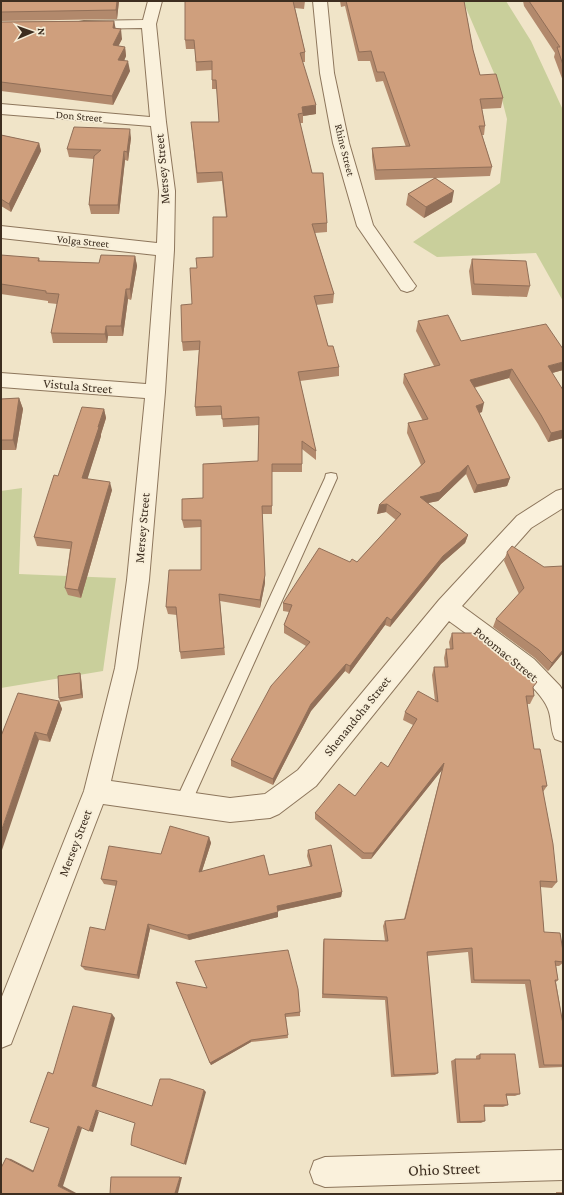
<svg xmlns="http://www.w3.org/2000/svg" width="564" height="1195" font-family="'Crimson Pro',serif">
  <rect width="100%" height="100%" fill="#f0e4c8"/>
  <!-- green -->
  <path fill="#c9cf9b" d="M463,1H506L531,41L563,110V301L536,253L437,257L413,242L500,183L507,119L497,80Z
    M22,488L19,574L116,578L103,671L1,688V491Z"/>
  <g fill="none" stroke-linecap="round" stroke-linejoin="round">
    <defs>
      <path id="service" d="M331,473L336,474L337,478L189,808L183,811L177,808L175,803L177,798L325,478L326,474Z"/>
      <path id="minor" d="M148,1H162L156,24L166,122L175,191L174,250L165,392L149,580L137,668L111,781L230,798L265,794L298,770L439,600L517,516L556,491L563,489V508L531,528L462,606L534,659L560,686L563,691V742L555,739C550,729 552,719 548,709C538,682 473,639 449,621L316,786L279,814L270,818L230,822L103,804L11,1044L1,1048V999L84,791L115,668L127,580L145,398L1,387V373L146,384L156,255L1,238V226L157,243L159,191L151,126L1,114V104L150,117L142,28L84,29L79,28L77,25L79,22L84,21L143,20Z
        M313,1H327L334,73L349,143L373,225L413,282L416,286L413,290L407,292L401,290L357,226L333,143L320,73Z
        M563,1150V1180L325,1187L314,1183L310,1172L314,1161L325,1157Z"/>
    </defs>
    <!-- service casing -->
    <use href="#service" stroke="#8d765c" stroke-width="2"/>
    <!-- minor casing -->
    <use href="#minor" stroke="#8d765c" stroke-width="2"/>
    <!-- service -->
    <use href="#service" fill="#faf1dc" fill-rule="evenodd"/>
    <!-- minor -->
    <use href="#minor" fill="#faf1dc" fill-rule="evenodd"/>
  </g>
  <!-- wall -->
  <path fill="#b2896c" d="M1,1H119L117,19L1,21Z
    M185,1H305L304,9L295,8L305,52V62H302L316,114L303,116V123H300L312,173L327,223V232L315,233L334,294L333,303L316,305L328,346L339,367V376L300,381L316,451V460L302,449V472H272V514H262L265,583L260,608L220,601L225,655L181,659L180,652L177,615L168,614L166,607L201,570V527L184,528L182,520L203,498L258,461L259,425L223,427L222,415L196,416L195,407L199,350L183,351L182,342L192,304L197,268L213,257L226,217L222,181L197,183L192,132L219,122L217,89H212V70L196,71L195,49H186L185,40Z
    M340,1H464L473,50L480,75L503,98L501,108L482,109L485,126L484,135H482L492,167L490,176L436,178L452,202L424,218L406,205L408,194L435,178L375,180L372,157V148L406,147L383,81L376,82L370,61H358L345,6L341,7Z
    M523,1H563V81L554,57L555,53L524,6Z
    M114,21L115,29L122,39L118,46L125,47L126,56L124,61L130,71L113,105L1,91V22Z
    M1,135L39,143L41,151L11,212L1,206Z
    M131,138L128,161L125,160L119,214H91L89,205L94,159L69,157L67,149Z
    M1,252L2,256L39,258L40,261L99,263L135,256L137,266L131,300L128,299L123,336H108L107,343H53L51,333L57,304L48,303V301L1,294Z
    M472,259L530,286L527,297L472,295L469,271Z
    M418,321L461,341L563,370L552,373L563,438L548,442L538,424L509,378L474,388L482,412L479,413L510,478L507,486L474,493L466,474L438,501L428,503L468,535L465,543L441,564L390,627L385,625L349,674L345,671L311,711L273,785L231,766V760L306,646L284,633V625L289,612L283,611V603L350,562H357L396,520L386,512L377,514L421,465L407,433L408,423L423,421L403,383L404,374L434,366L416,331Z
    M19,398L23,409L16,450H1V399Z
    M104,409L106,418L101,434V436L87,479L112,490L81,598L68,595L65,588L70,549L37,546L34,537L58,476Z
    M507,552L563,653L548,671L535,658L493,627L496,619L519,594L504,561Z
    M452,633L533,689L534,696L530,704H527L534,749L547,786L543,792L557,882L552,888L540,887L544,932L563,951V963L559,966H556L558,980L556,982L563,1024V1067L539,1068L525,984L471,983L468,952L427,956L438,1073L435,1075L391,1077L385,1000L322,998L323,943L324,939L385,941L383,926L385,921L404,919L442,770L371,859H362L315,819V813L355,796L388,767L413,725L403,720L405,712L435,701L432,675L434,667H445L444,658L446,649H450L449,642Z
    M80,673L81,678L83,698L60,702L59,698Z
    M59,701L62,709L50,742L39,740L1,736Z
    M209,837L211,843L202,871L269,875L310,866L307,856L308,850L342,892L341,897L278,911V917L189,940L150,929L139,979L85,970L81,966L105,930L116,886L104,884L101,879L161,854Z
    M176,982L300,1012V1016L286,1017L288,1038L251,1042L211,1065Z
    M480,1054L520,1094L515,1096H506L508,1105L503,1107H484L485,1121L481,1123H457L451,1061L455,1059H476V1056Z
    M556,1192H563V1194H556Z"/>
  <!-- shaded-wall -->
  <path fill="#916f58" d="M117,1H119L117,19L116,10Z
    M114,21L116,30L113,28Z
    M121,29L122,39L114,55L113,45Z
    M125,47L126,56L120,70L118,60Z
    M128,61L130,71L113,105L112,96Z
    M316,105V114L303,116L302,107Z
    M130,129L131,138L128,161L127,152Z
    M39,143L41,151L11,212L9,204Z
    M124,151L125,160L119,214L118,205Z
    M454,191L452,202L424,218L426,207Z
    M135,256L137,266L131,300L130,289Z
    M126,289L128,299L123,336L121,326Z
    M106,326L108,336L107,343L105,334Z
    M563,362V370L545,375L548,366Z
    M512,369L509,378L467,389L470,380Z
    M19,398L23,409L16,450L13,440Z
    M484,403L482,412L473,415L476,406Z
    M104,409L106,418L101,434V436L85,487L82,478Z
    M563,430V438L548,442L551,433Z
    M468,465L466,474L438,501L418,505L420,497Z
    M510,478L507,486L474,493L477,485Z
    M110,482L112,490L81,598L78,590Z
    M387,504L386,512L377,514L379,505Z
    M468,535L465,543L441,564L390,627L391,620L443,556Z
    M265,575V583L260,608V600Z
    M387,617L385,625L349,674L350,666Z
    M563,650V653L548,671L552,663Z
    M346,664L345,671L311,711L273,785V779L311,704Z
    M80,673L81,678L83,698L81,694Z
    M59,701L62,709L50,742L47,735Z
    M35,732L39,740L1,853V832Z
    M444,763L442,770L371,859L373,853Z
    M209,837L211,843L200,877L199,872Z
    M342,892L341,897L277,911V906Z
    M278,912V917L189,940L187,935Z
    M148,924L150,929L139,979L137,975Z
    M112,1014L115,1018L96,1088L92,1086Z
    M251,1040V1042L211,1065L210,1063Z
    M204,1090L206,1092L186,1165L184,1164Z
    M96,1110L99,1112L93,1132L89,1131Z
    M78,1126L82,1128L63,1186L78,1194H74L58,1186Z
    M6,1158L11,1159L38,1173L33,1172Z
    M180,1177H182L178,1193L183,1194L175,1193Z"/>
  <!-- building -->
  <path fill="#cf9f7d" stroke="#916f58" d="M1,1H117L116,10L1,12Z
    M185,1H293L305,52L300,53L316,105L302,107L303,113L298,114L312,173H323L327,223L312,224L334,294L314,296L328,346H333L339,367L298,372L316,451L302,441V464H272V506H262L265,575L260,600L219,594L224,648L180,652L176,607H166L169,570H201V520H182V499L203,498V464L258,461L259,417L222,419L221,406L195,407L200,341L182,342L181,305L192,304L190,268H197L196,258L213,257V217H227L222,172L197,173L191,122H219L216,80H212V61L196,62L194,40H185Z
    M346,1H464L473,50L480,75L496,74L503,98L480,99L485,126H479L492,167L376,170L372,148L410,146L384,72H377L371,51L359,52Z
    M529,1H563V65L557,47H560Z
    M114,21L113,28L121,29L113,45L125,47L118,60L128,61L112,96L1,82V22Z
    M74,127L130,129L127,152L124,151L118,205H89L94,156L101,150L67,149Z
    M1,135L39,143L9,204L1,199Z
    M435,178L454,191L426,207L408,194Z
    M1,255L39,258L38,261L99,263L101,255L135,256L130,289H126L121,326H106L105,334L51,333L59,294L46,293V291L1,284Z
    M472,259L526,261L530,286L474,284Z
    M448,315L461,341L546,324L563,349V362L548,366L563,390V430L551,433L541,415L512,369L470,380L484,403L476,406L510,478L477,485L468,465L440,492L420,497L468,535L443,556L391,620L387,617L350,666L346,664L311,704L273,779L231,760L271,686L310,642L284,625L292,605L283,603L319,548L350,562L352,559L357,562L401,514L387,504L379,505L425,462L408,423L428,419L404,374L440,365L418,321Z
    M19,398L13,440H1V399Z
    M82,407L104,409L98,427H99L82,478L110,482L78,590L65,588L72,542L34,537L54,475L58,476Z
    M512,546L544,567L563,566V650L552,663L539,650L496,619L524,588L507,552Z
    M452,633H477L506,654L537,682L533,687L534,696H526L534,749H540L547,786H542L553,844L557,882L540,881L544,932L560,933L563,951V962L555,961L558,980H555L563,1024V1065H544L530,980H474L472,948L427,952L438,1073L394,1075L387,997L323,994L324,939L388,941L385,921L405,919L444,763L373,853H364L315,813L339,784L355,796L381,762L388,767L417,719L405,712L418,691L438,702L434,667H448L446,649H453Z
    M80,673L81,694L59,698L58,676Z
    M18,693L59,701L47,735L35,732L1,832V736Z
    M170,826L209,837L199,872L264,855L269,875L312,866L308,850L331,845L342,892L277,906L278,912L187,935L148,924L137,975L81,966L90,927L105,930L117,881L101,879L109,846L161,854Z
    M288,950L298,989L300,1012L285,1014L288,1035L251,1040L210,1063L176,982L207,988L195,961Z
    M73,1006L112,1014L92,1086L152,1106L160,1079H170L204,1090L184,1164L131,1145L132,1135L135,1123L96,1110L89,1131L78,1126L58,1186L74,1194H1V1168L6,1158L33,1172L49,1128L30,1122L48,1072L53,1074Z
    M480,1054H515L520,1094H506L508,1105H484L485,1121L460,1122L455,1059H480Z
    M111,1177H180L175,1193L180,1194H110Z"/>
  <g text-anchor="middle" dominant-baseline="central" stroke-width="3.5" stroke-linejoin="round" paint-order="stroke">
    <!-- far-street labels -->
    <g font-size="11" fill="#3d2e20" stroke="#f7eed8">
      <text transform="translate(79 116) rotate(5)">Don Street</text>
      <text transform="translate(345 150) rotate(76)">Rhine Street</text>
      <text transform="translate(83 241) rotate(6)">Volga Street</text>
    </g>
    <!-- street labels -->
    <g font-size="13" fill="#3d2e20" stroke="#f7eed8">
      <text transform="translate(162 169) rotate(-95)">Mersey Street</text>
      <text transform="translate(78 386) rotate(5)">Vistula Street</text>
      <text transform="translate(142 528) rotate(-85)">Mersey Street</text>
      <text transform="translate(506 654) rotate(39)">Potomac Street</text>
      <text transform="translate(357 716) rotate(-51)">Shenandoha Street</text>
      <text transform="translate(75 843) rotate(-69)">Mersey Street</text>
    </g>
    <!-- near-street labels -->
    <g font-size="16" fill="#3d2e20" stroke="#f7eed8">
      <text transform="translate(444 1169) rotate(-2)">Ohio Street</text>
    </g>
  </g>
  <!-- border -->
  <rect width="564" height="1195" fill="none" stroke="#3d2e20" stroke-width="4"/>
  <!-- north arrow -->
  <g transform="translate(32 32) rotate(88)" stroke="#f7eed8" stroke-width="3" paint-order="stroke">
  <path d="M0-3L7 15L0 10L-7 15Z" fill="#3d2e20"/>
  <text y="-6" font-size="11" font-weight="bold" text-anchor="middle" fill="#3d2e20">N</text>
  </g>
</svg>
